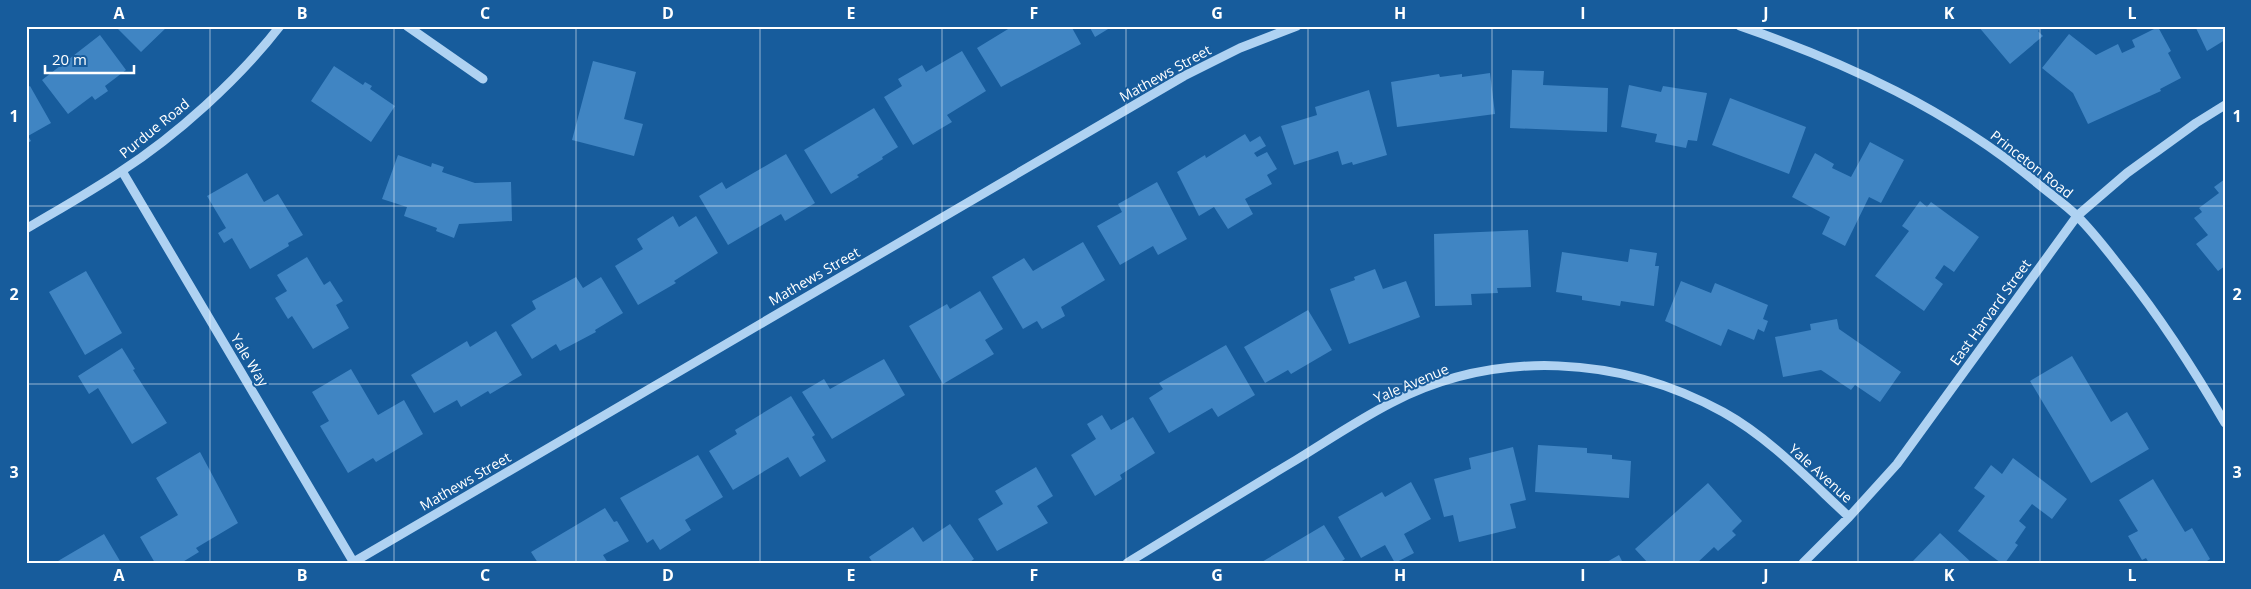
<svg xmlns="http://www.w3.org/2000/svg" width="2251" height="589" font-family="'Open Sans',sans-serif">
  <rect width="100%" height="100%" fill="#175c9c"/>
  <!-- building -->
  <path fill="#4085c3" d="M115,26H168L141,52Z
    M1013,26H1071L1081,44L1001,87L977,48Z
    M1089,26H1113L1095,37Z
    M1978,26H2043L2038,31L2043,36L2010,64Z
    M2195,26H2225V40L2207,51Z
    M2158,27L2171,51L2168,53L2181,78L2160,89L2161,91L2088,124L2073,93L2042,68L2069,34L2096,55L2118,44L2122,53L2135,47L2132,40Z
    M100,35L126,70L105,86L108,91L95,100L92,96L68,114L42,80Z
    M962,51L986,91L947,115L952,122L913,145L884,97L902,86L898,79L922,65L926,72Z
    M593,61L636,72L624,119L643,124L634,156L572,140Z
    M334,66L363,85L365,82L372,86L370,89L395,106L371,142L311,101Z
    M1512,70L1544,71L1543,85L1608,88L1607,132L1510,128Z
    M1490,73L1495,114L1397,127L1391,82L1439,74L1440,77L1462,74V77Z
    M1629,85L1661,92L1663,86L1707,93L1697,141L1688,140L1686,148L1655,142L1657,134L1621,127Z
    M30,86L51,123L28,136L31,141L26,144V88Z
    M1369,90L1387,155L1353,165L1352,162L1342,165L1338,151L1294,165L1281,126L1317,115L1315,107Z
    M1730,98L1806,127L1789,174L1712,145Z
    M874,108L898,147L882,157L883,159L857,175L859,177L831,194L804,150Z
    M1245,134L1250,142L1260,136L1266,146L1254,153L1257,157L1267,152L1277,169L1267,175L1272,184L1245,199L1253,214L1228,229L1214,207L1199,216L1177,172L1205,155L1206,158Z
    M1870,142L1904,160L1881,203L1869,197L1845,246L1822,234L1830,217L1792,197L1815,153L1834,164L1832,168L1851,177Z
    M786,154L815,203L785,221L781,214L728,245L699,196L722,182L726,189Z
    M398,155L431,167L432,163L444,167L442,172L475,183L511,182L512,221L459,224L454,238L436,231L437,228L404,216L407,207L382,199Z
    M247,173L264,202L278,194L303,235L288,243L289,246L250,269L232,238L224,243L218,233L226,228L207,196Z
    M2225,179V266L2218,271L2196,244L2208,235L2194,218L2202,212L2199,208L2219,193L2214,187Z
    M1157,182L1187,239L1158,255L1153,246L1120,265L1097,226L1122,212L1118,204Z
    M1920,201L1927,207L1931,202L1979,237L1954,272L1944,265L1935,278L1943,284L1924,311L1875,276L1909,231L1902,226Z
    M673,216L679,227L696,216L718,253L674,281L676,283L638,305L615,266L643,249L637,239Z
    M1528,230L1531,287L1497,288L1498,293L1471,294L1472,305L1435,306L1434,234Z
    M1083,242L1105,280L1061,307L1065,316L1042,329L1037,321L1023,329L992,277L1024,258L1033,271Z
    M1630,249L1657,253L1655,266H1659L1654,306L1621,301L1620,306L1582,300V296L1556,292L1562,252L1628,262Z
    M307,257L324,285L330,281L343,301L336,305L349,328L313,349L292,316L288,319L275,298L287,291L277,275Z
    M1375,269L1383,289L1406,281L1420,317L1349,344L1330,289L1355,280L1354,277Z
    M86,271L122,333L85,355L49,292Z
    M576,277L583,288L601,277L623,313L595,330L596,332L560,351L556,344L532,359L511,325L536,309L532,301Z
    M1681,281L1711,293L1715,283L1768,305L1763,319L1768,321L1764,332L1758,329L1754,340L1728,329L1721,346L1665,321Z
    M980,291L1003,329L985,340L994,354L943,384L909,326L947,304L950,309Z
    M1308,310L1332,350L1291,374L1288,370L1265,383L1244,347Z
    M1837,319L1839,329L1901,372L1880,402L1855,385L1851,390L1821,370L1783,377L1775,337L1811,330L1810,324Z
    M496,331L522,375L490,394L488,391L461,407L457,400L434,413L411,375L467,341L470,347Z
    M1226,345L1255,395L1218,417L1212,408L1169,433L1149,398L1163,389L1159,383Z
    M122,348L135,369L133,370L167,423L132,444L98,388L89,394L78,376Z
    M2072,356L2111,422L2127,412L2149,449L2091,483L2030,381Z
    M884,359L905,395L832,439L802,392L824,379L830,389Z
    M351,369L378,415L404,400L423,434L376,462L373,458L348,473L320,426L329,421L312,392Z
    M791,396L815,435L812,437L826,461L800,477L788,457L733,490L709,451L737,434L735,430Z
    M1102,415L1111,430L1133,417L1155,453L1120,475L1122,479L1095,496L1071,455L1096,439L1087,424Z
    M1538,445L1587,448V453L1612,455V459L1631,461L1629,498L1535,492Z
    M1513,447L1526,500L1510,504L1516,528L1459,542L1453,515L1444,517L1434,479L1471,469L1469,458Z
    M200,452L238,523L196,548L199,552L181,563H155L140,537L178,515L156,478Z
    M698,455L723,497L685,520L691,530L660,550L653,539L647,543L620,498Z
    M2013,458L2067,499L2052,519L2032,504L2019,521L2026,527L2015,543L2018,545L2005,563H2001L1958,531L1985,496L1974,488L1991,465L2002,474Z
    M1036,467L1053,496L1037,506L1048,523L997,551L978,519L1003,504L995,491Z
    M2153,479L2185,532L2192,528L2210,559L2204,563H2149L2146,558L2142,560L2128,536L2138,531L2119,500Z
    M1411,482L1431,519L1404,534L1414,553L1395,563L1385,545L1361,558L1338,517L1382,492L1385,497Z
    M1708,483L1742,521L1732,531L1736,535L1718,551L1714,547L1697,563L1686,561L1684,563H1648L1635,549Z
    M605,508L614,522L617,521L629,541L603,555L608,563H538L531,552Z
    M950,524L974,559L969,563H873L869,557L913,527L923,542Z
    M1324,525L1345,559L1339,563H1260Z
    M1940,533L1972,563L1913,561Z
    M104,534L120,561L117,563H59L58,561Z
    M1619,555L1623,563H1605Z"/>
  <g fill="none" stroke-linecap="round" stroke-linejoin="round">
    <!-- minor -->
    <path stroke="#afd2f2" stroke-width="9" d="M407,26L483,79
      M1740,26C1847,63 1949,110 2037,183C2050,194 2065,204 2078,217C2095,234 2109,253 2124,272C2163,321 2193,368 2225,423
      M122,171L354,563
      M26,229C58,210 90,192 120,172C176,136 239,79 280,26
      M352,563L1184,76L1240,48L1297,26
      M1127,563C1183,529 1239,494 1296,460C1327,441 1358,420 1391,403C1496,348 1621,356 1723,412C1770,438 1810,481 1849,517
      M1803,563L1849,517L1897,464L2077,216L2127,173L2196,123L2225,105"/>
  </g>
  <!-- grid -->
  <path fill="none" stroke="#fff" stroke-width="1" stroke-opacity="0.55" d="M210,26V563M394,26V563M576,26V563M760,26V563M942,26V563M1126,26V563M1308,26V563M1492,26V563M1674,26V563M1858,26V563M2040,26V563M26,206H2225M26,384H2225"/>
  <g text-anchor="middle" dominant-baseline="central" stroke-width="4" stroke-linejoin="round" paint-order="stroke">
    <!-- street labels -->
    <g font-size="14" fill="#fff" stroke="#175c9c">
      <text transform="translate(1165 73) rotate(-29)">Mathews Street</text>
      <text transform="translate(154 128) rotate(-39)">Purdue Road</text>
      <text transform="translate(2032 164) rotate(38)">Princeton Road</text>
      <text transform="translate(814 276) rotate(-30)">Mathews Street</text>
      <text transform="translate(1990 312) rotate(-54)">East Harvard Street</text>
      <text transform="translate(250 360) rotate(59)">Yale Way</text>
      <text transform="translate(1411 383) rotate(-23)">Yale Avenue</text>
      <text transform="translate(1821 473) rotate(42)">Yale Avenue</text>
      <text transform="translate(465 481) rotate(-30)">Mathews Street</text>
    </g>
  </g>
  <!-- border -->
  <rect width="2251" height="589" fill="none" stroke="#175c9c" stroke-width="55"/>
  <!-- scale -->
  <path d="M45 65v8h89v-8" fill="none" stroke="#ffffff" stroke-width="2.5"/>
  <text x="52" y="65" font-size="15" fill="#ffffff" stroke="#175c9c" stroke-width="4" paint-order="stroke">20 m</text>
  <rect x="28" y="28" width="2196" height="534" fill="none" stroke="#fff" stroke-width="2"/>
  <g font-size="16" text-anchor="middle" font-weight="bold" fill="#fff">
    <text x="119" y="19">A</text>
    <text x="302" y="19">B</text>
    <text x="485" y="19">C</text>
    <text x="668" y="19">D</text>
    <text x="851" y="19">E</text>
    <text x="1034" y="19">F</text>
    <text x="1217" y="19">G</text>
    <text x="1400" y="19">H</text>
    <text x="1583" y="19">I</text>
    <text x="1766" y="19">J</text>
    <text x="1949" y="19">K</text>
    <text x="2132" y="19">L</text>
    <text x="14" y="122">1</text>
    <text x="2237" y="122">1</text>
    <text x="14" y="300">2</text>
    <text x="2237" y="300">2</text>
    <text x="14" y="478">3</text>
    <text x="2237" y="478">3</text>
    <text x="119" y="581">A</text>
    <text x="302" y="581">B</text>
    <text x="485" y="581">C</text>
    <text x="668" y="581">D</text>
    <text x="851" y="581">E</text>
    <text x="1034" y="581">F</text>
    <text x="1217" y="581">G</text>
    <text x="1400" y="581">H</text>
    <text x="1583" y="581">I</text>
    <text x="1766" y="581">J</text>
    <text x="1949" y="581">K</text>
    <text x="2132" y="581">L</text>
  </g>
</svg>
